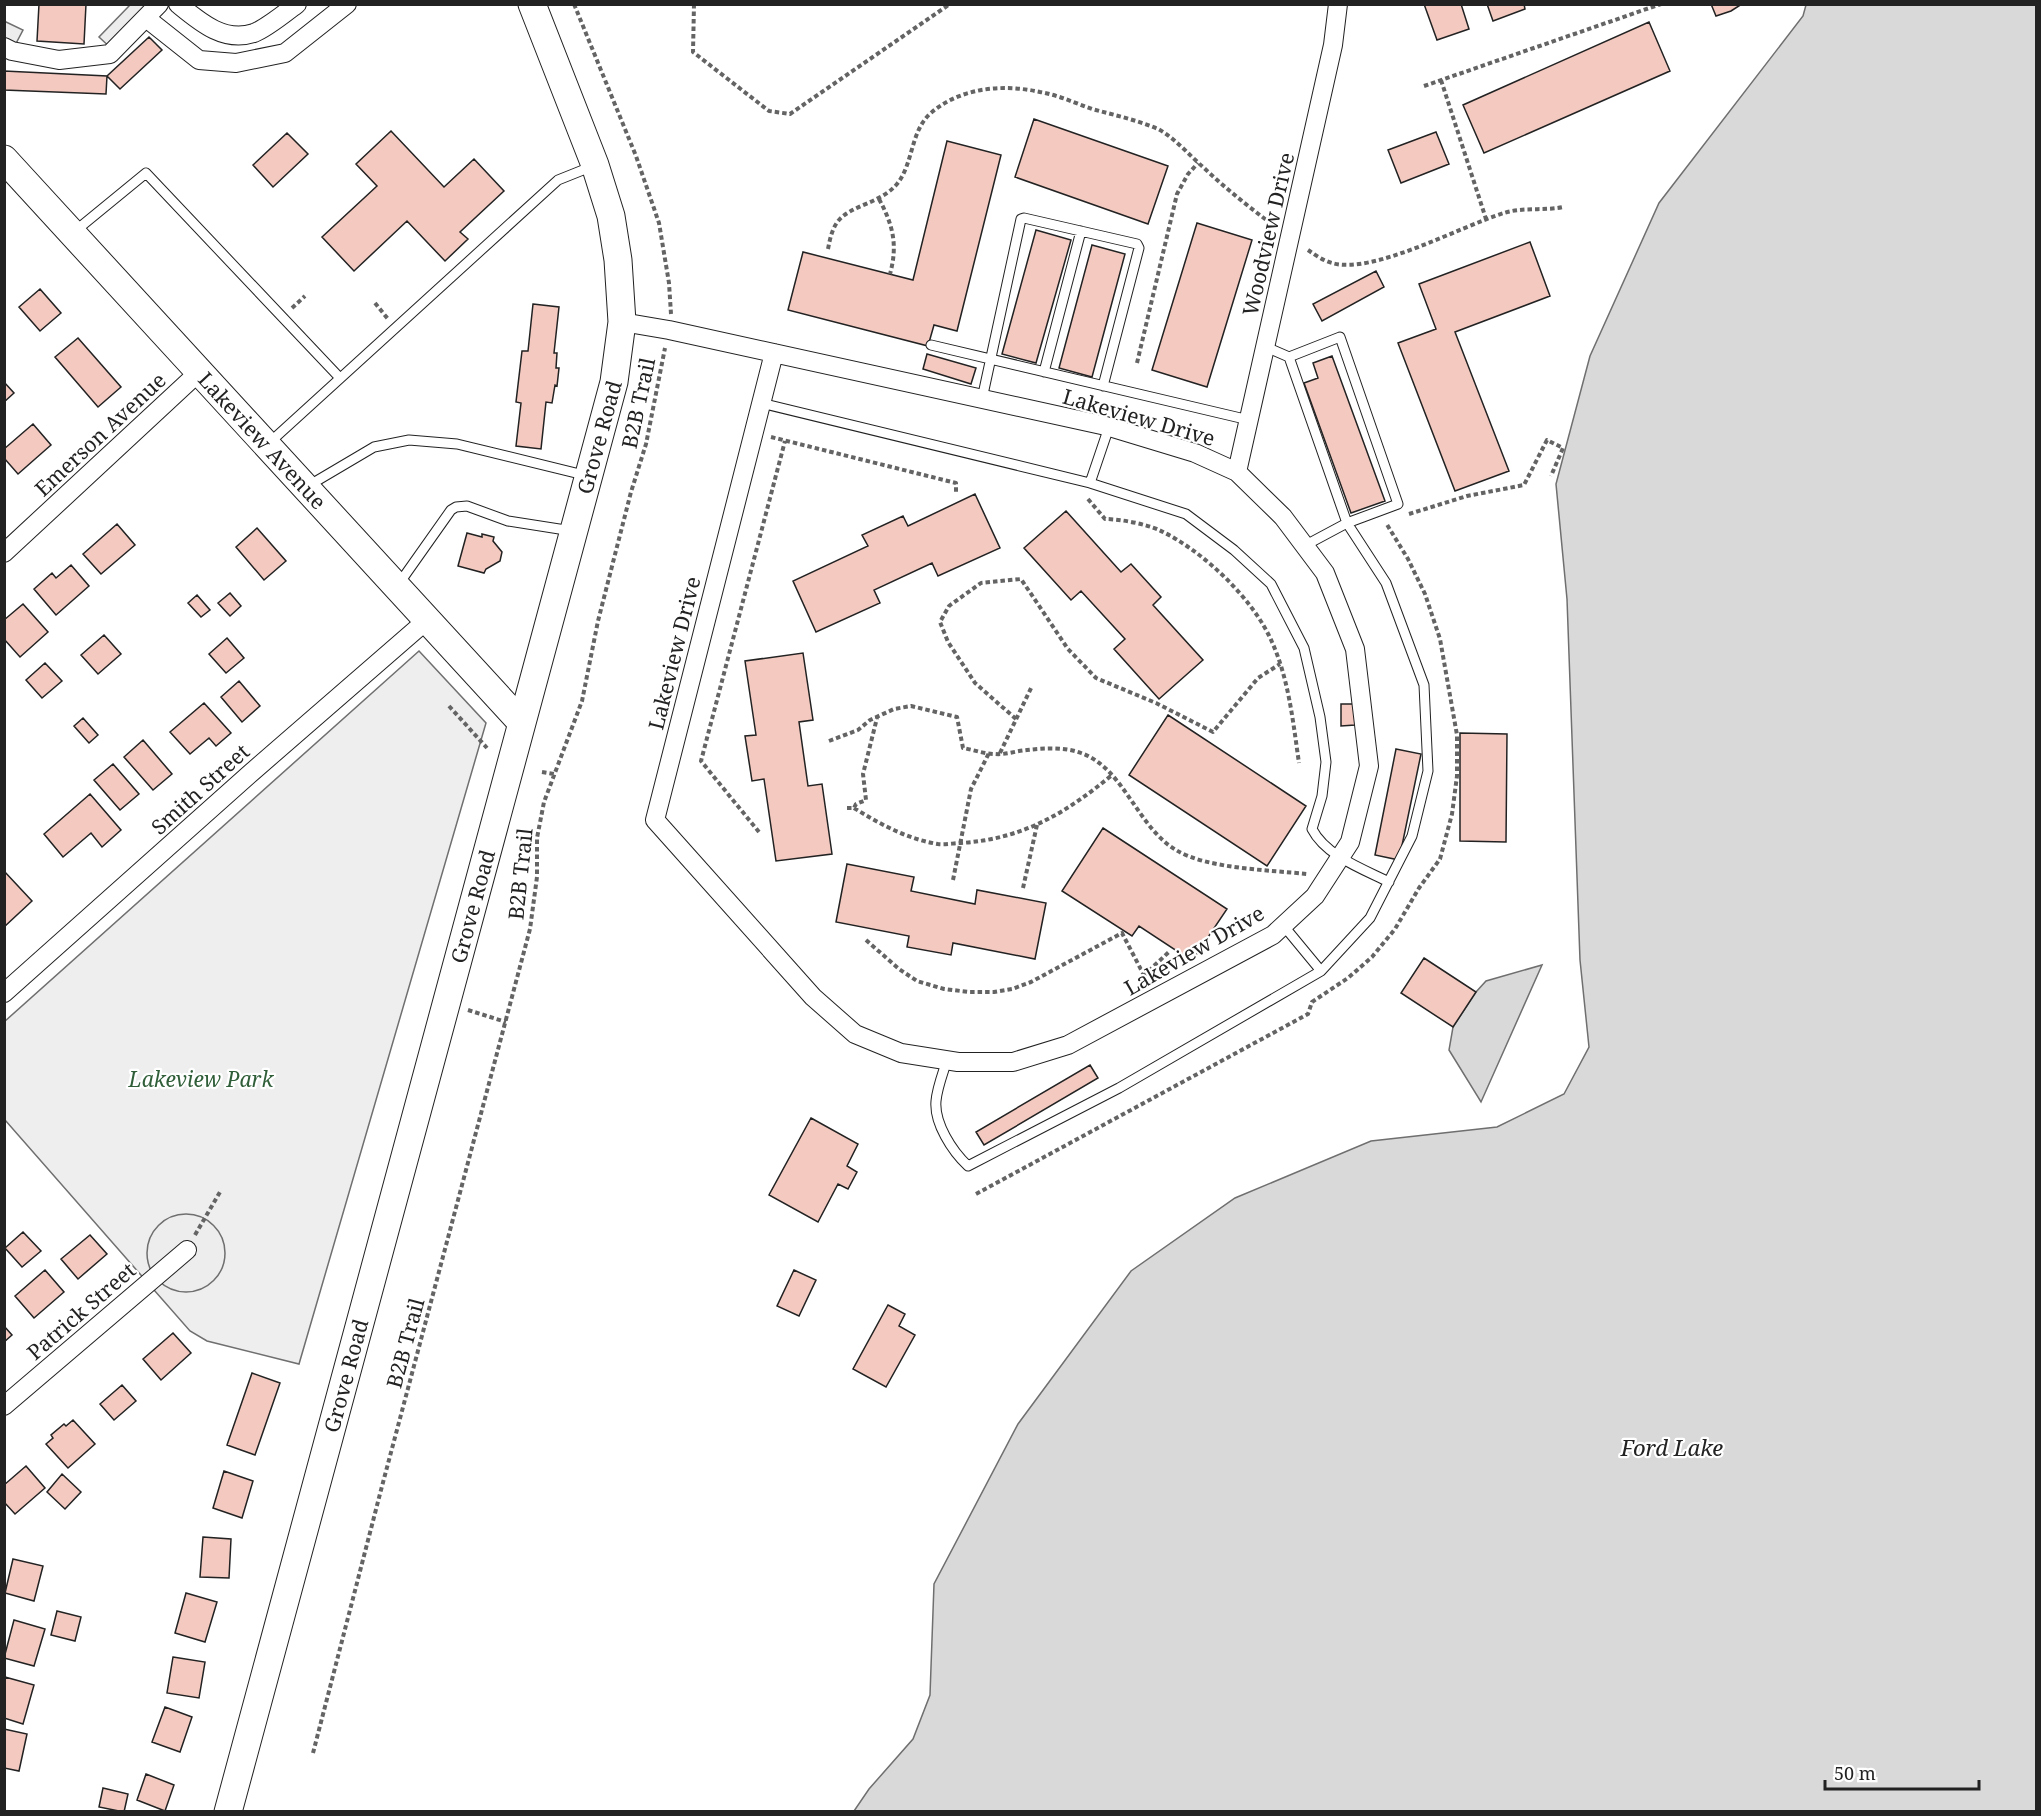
<svg xmlns="http://www.w3.org/2000/svg" width="2041" height="1816" font-family="'Noto Serif',serif">
  <rect width="100%" height="100%" fill="#fff"/>
  <!-- green -->
  <path fill="#eee" stroke="#6f6f6f" stroke-width="1.5" d="M419,651L486,723L299,1364L207,1341L190,1331L5,1120L4,1022Z"/>
  <!-- parking -->
  <path fill="#ededed" stroke="#6f6f6f" stroke-width="1.5" d="M130,5H159L114,51L99,37Z
    M4,21L23,30L12,51L5,47Z
    M147 1253a39 39 0 1 1 78 0a39 39 0 1 1-78 0Z"/>
  <!-- water -->
  <path fill="#d9d9d9" stroke="#6f6f6f" stroke-width="1.5" d="M1806,5H2036V1811H854L869,1789L913,1739L930,1695L934,1584L1018,1424L1131,1271L1235,1198L1371,1141L1497,1127L1564,1094L1589,1047L1580,960L1567,599L1556,484L1590,356L1659,203L1803,16Z
    M1542,965L1481,1102L1449,1050L1453,1027L1476,992L1486,981Z"/>
  <!-- building -->
  <path fill="#f3c9c0" stroke="#222" stroke-width="1.5" d="M39,4H86L84,44L37,41Z
    M1424,4H1461L1469,29L1437,40Z
    M1487,4H1524L1525,9L1493,21Z
    M1711,4H1742L1731,11L1716,16Z
    M1649,22L1670,71L1484,153L1463,105Z
    M149,37L162,50L120,89L107,76Z
    M4,71L107,76L106,94L4,90Z
    M1034,119L1168,166L1148,224L1015,177Z
    M391,131L444,187L474,159L504,191L460,232L468,239L445,261L407,221L354,271L322,237L377,186L356,164Z
    M1436,132L1449,164L1401,183L1388,150Z
    M287,133L308,154L273,187L253,165Z
    M947,141L1001,155L957,331L934,325L928,346L788,310L803,252L913,280Z
    M1197,223L1252,240L1207,387L1152,370Z
    M1036,230L1071,240L1036,363L1002,354Z
    M1530,242L1550,296L1455,332L1509,471L1455,491L1398,343L1436,329L1419,284Z
    M1092,245L1125,254L1092,377L1059,368Z
    M1376,271L1384,287L1322,321L1313,304Z
    M40,289L61,313L40,331L19,307Z
    M533,304L559,307L554,353H557L556,368H559L557,386L555,385L552,403L546,402L541,449L516,446L521,403L516,402L522,351H528Z
    M78,338L121,387L98,407L55,357Z
    M927,354L976,368L971,384L923,369Z
    M1332,356L1385,501L1351,513L1304,383L1318,378L1313,363Z
    M4,382L14,393L4,402Z
    M33,424L51,445L18,474L4,458V449Z
    M975,494L1000,548L938,576L932,563L874,590L880,603L816,632L793,581L868,546L862,535L903,516L908,526Z
    M1066,511L1121,572L1131,564L1161,597L1153,605L1203,660L1159,699L1114,649L1125,639L1081,591L1071,600L1024,548Z
    M117,524L135,545L101,574L83,554Z
    M257,528L286,561L264,580L236,547Z
    M467,533L482,537V534L494,537L493,541L502,552L500,561L486,569L484,573L458,566Z
    M71,565L89,586L56,615L34,589L52,573L56,578Z
    M230,593L241,606L230,616L218,603Z
    M197,595L210,610L201,617L188,603Z
    M23,604L48,632L20,657L4,639V620Z
    M104,635L121,654L98,674L81,655Z
    M227,638L244,658L226,673L209,654Z
    M803,653L813,720L799,722L808,786L822,784L832,854L776,861L764,779L752,781L745,736L756,735L745,661Z
    M45,663L62,681L42,698L26,680Z
    M239,681L260,706L242,722L221,697Z
    M204,703L231,733L216,746L209,738L190,754L170,732Z
    M1341,704H1354L1355,725L1341,726Z
    M1168,715L1306,806L1267,866L1129,775Z
    M83,718L98,735L89,743L74,726Z
    M1460,733L1507,734L1506,842L1460,841Z
    M143,740L172,774L153,790L124,757Z
    M1396,749L1421,754L1399,860L1375,855Z
    M113,764L139,794L120,810L94,780Z
    M90,794L121,830L102,847L91,833L63,857L44,834Z
    M1103,828L1227,909L1192,961L1139,926L1132,936L1062,891Z
    M847,864L914,877L911,891L975,904L977,890L1046,903L1035,959L953,943L951,955L907,947L909,936L836,922Z
    M4,871L32,901L4,927Z
    M1424,958L1476,992L1453,1027L1401,993Z
    M1090,1065L1098,1078L984,1145L976,1132Z
    M811,1118L858,1144L847,1166L857,1172L848,1189L838,1184L818,1222L769,1195Z
    M23,1232L41,1251L22,1267L5,1248Z
    M90,1235L107,1254L78,1279L61,1259Z
    M45,1270L64,1292L34,1318L15,1296Z
    M794,1270L816,1280L799,1316L777,1306Z
    M888,1305L905,1314L899,1326L915,1335L886,1387L853,1369Z
    M4,1326L12,1335L4,1342Z
    M173,1333L191,1353L161,1380L143,1359Z
    M252,1373L280,1383L255,1455L227,1445Z
    M122,1385L136,1401L114,1420L100,1404Z
    M73,1420L95,1444L68,1468L46,1444L53,1438L51,1435L64,1424L66,1426Z
    M26,1466L45,1488L15,1514L4,1502V1485Z
    M224,1471L253,1481L242,1518L213,1508Z
    M62,1474L81,1492L65,1509L47,1492Z
    M203,1537L231,1539L229,1578L200,1577Z
    M13,1559L43,1566L34,1601L5,1593Z
    M186,1593L217,1602L205,1642L175,1633Z
    M57,1611L81,1617L75,1641L51,1635Z
    M14,1620L45,1629L34,1666L4,1658Z
    M173,1657L205,1662L199,1698L167,1693Z
    M5,1677L34,1685L23,1724L4,1718Z
    M165,1707L192,1717L180,1752L152,1742Z
    M4,1729L27,1734L19,1771L4,1768Z
    M146,1774L174,1785L165,1811L137,1800Z
    M103,1788L128,1794L124,1812L99,1807Z"/>
  <g fill="none" stroke-linecap="round" stroke-linejoin="round">
    <defs>
      <path id="lane" d="M74,232L146,173L340,378
        M931,345L1249,420
        M1266,347L1289,357L1347,523L1304,546
        M1044,372L1081,231
        M982,399L1021,219L1024,218L1137,244L1139,248L1103,386
        M761,403L1090,483L1186,514L1234,550L1271,584L1304,648L1320,717L1326,762L1322,796L1312,829C1326,856 1363,869 1389,882
        M268,444L558,180L593,166
        M1090,483L1109,427
        M308,486L374,447L409,440L457,444L588,476
        M398,585L451,510L456,507L467,506L508,521L572,531
        M1283,925L1321,971
        M947,1060C943,1073 937,1088 936,1101C934,1123 952,1151 968,1166L1119,1088L1321,971L1370,918L1412,836L1428,771L1424,685L1386,583L1347,523L1398,504L1340,337L1289,357"/>
      <path id="street" d="M178,4C200,22 224,43 254,33C267,28 285,13 297,4
        M146,18L199,60L236,63L285,53L347,4
        M4,47L12,51L59,60L110,54L159,4
        M622,322L669,330L1106,426L1195,453L1237,472L1283,517L1325,573L1355,649L1369,766L1350,842L1315,896L1273,935L1068,1045L1013,1062H958L901,1053L855,1034L813,997L655,820L774,353
        M1237,472L1333,45L1338,4
        M4,553L199,372
        M4,993L252,772L427,620
        M4,1406L187,1250"/>
      <g id="secondary">
        <path id="s1" d="M4,159L521,722"/>
        <path id="s2" d="M228,1812L614,382L622,322L618,260L611,216L595,165L532,4"/>
      </g>
    </defs>
    <!-- lane casing -->
    <use href="#lane" stroke="#222" stroke-width="11"/>
    <!-- street casing -->
    <use href="#street" stroke="#222" stroke-width="20"/>
    <!-- secondary casing -->
    <use href="#secondary" stroke="#222" stroke-width="29"/>
    <!-- path -->
    <path stroke="#646464" stroke-width="4" stroke-dasharray="4.5 3" stroke-linecap="butt" d="M574,4L636,156L659,223L669,283L671,314
      M694,4L693,52L769,111L790,114L950,4
      M1441,80L1486,219
      M1424,86L1661,4
      M879,199C893,225 898,245 890,274
      M828,249C830,239 832,228 839,220C852,205 881,203 897,184C914,163 910,130 932,112C962,87 1004,84 1040,92C1058,95 1075,103 1092,109C1114,115 1137,120 1158,129C1175,138 1189,155 1203,167C1225,188 1249,207 1273,225
      M1308,250C1315,255 1324,261 1332,263C1373,275 1461,226 1504,213C1522,207 1544,211 1563,207
      M375,303L388,319
      M292,308L305,296
      M1137,363L1177,194L1188,174L1198,163
      M771,437L956,483V494
      M1088,499L1105,519C1120,519 1146,524 1159,530C1202,550 1253,598 1272,642C1289,680 1293,722 1299,763
      M1409,514L1467,496L1524,485L1547,440L1563,448L1551,476
      M449,706L487,748
      M1016,719L975,683L948,642L940,622L949,606L981,583L1021,579L1068,649L1096,678L1156,703L1213,732L1258,678L1280,664
      M829,741L858,730L870,720L894,709L911,706L957,717L963,748C974,750 985,754 995,754C1005,755 1016,751 1027,750C1044,748 1065,747 1081,753C1124,768 1137,827 1176,850C1207,869 1270,870 1307,874
      M1000,753L1032,686
      M542,772L554,774
      M847,808H854L856,804L866,800L863,774L877,718
      M854,808C880,824 907,839 938,844C945,845 954,843 961,843C1023,839 1066,813 1112,775
      M759,832L701,761L785,441
      M953,880L971,789L989,753
      M1023,888L1037,825
      M866,940L899,969L917,981L944,989L969,992H994L1012,989L1031,982L1122,933L1148,983
      M1143,976L1170,951
      M468,1010L506,1022
      M976,1194L1308,1014L1312,1002L1348,978L1372,957L1395,929L1419,888L1440,859L1452,814L1457,776V735L1440,639L1425,594L1408,559L1386,523
      M195,1235L220,1192
      M313,1753L381,1490L530,929L537,877V838L544,802L582,701L598,621L631,492L646,444L665,348"/>
    <!-- lane -->
    <use href="#lane" stroke="#fff" stroke-width="9"/>
    <!-- street -->
    <use href="#street" stroke="#fff" stroke-width="18"/>
    <!-- secondary -->
    <use href="#secondary" stroke="#fff" stroke-width="27"/>
  </g>
  <g text-anchor="middle" dominant-baseline="central" stroke-width="4.5" stroke-linejoin="round" paint-order="stroke">
    <!-- street labels -->
    <g font-size="21" fill="#222" stroke="#fff">
      <text transform="translate(1268 234) rotate(-77)">Woodview Drive</text>
      <text transform="translate(638 403) rotate(-78)">B2B Trail</text>
      <text transform="translate(1139 417) rotate(16)">Lakeview Drive</text>
      <text transform="translate(100 434) rotate(-43)">Emerson Avenue</text>
      <text stroke="none"><textPath href="#s2" startOffset="1424">Grove Road</textPath></text>
      <text stroke="none"><textPath href="#s1" startOffset="382">Lakeview Avenue</textPath></text>
      <text transform="translate(674 653) rotate(-76)">Lakeview Drive</text>
      <text transform="translate(200 789) rotate(-42)">Smith Street</text>
      <text transform="translate(520 874) rotate(-84)">B2B Trail</text>
      <text stroke="none"><textPath href="#s2" startOffset="938">Grove Road</textPath></text>
      <text transform="translate(1194 950) rotate(-30)">Lakeview Drive</text>
      <text transform="translate(81 1311) rotate(-41)">Patrick Street</text>
      <text transform="translate(405 1343) rotate(-75)">B2B Trail</text>
      <text stroke="none"><textPath href="#s2" startOffset="452">Grove Road</textPath></text>
    </g>
    <!-- park labels -->
    <g font-size="21" font-style="italic" fill="#2f5e38" stroke="#fff">
      <text x="201" y="1079">Lakeview Park</text>
    </g>
    <!-- water labels -->
    <g font-size="22" font-style="italic" fill="#222" stroke="#fff">
      <text x="1672" y="1447">Ford Lake</text>
    </g>
  </g>
  <!-- border -->
  <rect width="2041" height="1816" fill="none" stroke="#222222" stroke-width="12"/>
  <!-- scale -->
  <path d="M1825 1780v9h154v-9" fill="none" stroke="#222222" stroke-width="3"/>
  <text x="1834" y="1780" font-size="18" fill="#222222" stroke="#ffffff" stroke-width="4.5" paint-order="stroke">50 m</text>
</svg>
